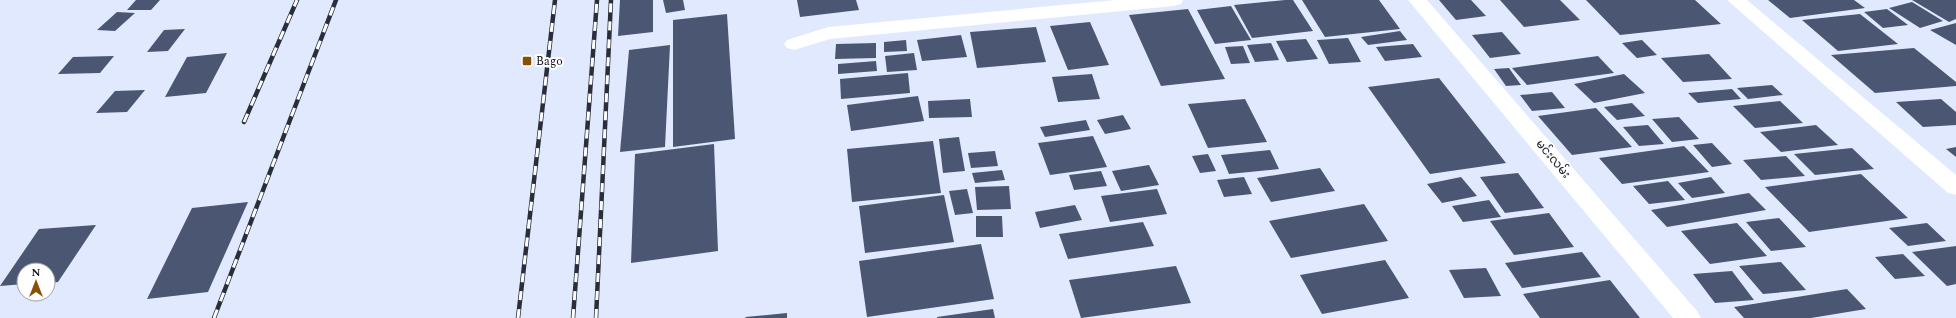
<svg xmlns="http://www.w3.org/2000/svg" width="1956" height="318" font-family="Spectral,'Noto Sans Myanmar',serif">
  <rect width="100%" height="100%" fill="#e0e9fe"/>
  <!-- building -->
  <path fill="#4b5673" d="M136,0H160L151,10H127Z
    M620,0H653V32L618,36Z
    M663,0H683L685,10L666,13Z
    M797,0H856L859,10L800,17Z
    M1285,0H1293L1313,31L1252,38L1234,5Z
    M1302,0H1379L1400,29L1325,37Z
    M1439,0H1471L1486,16L1456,20Z
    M1500,0H1560L1580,20L1524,27Z
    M1586,0H1695L1721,24L1620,35Z
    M1768,0H1854L1865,8L1790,18Z
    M1912,0H1956V19L1949,22Z
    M1912,2L1943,21L1920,28L1889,8Z
    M1231,6L1251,40L1215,44L1197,10Z
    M1188,9L1225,79L1161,86L1129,15Z
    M1887,9L1908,25L1883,28L1864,12Z
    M117,12L135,13L115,31L97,30Z
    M727,14L735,139L673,147V20Z
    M1860,14L1898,44L1838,51L1802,20Z
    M1090,22L1109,65L1068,70L1050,26Z
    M1956,23V45L1930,30Z
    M1036,27L1046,62L977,68L970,32Z
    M185,29L168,51L147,52L164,30Z
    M1400,31L1407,40L1368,45L1361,37Z
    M1502,32L1521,54L1490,58L1472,35Z
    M961,35L967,57L922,61L917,40Z
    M1348,38L1361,62L1329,64L1317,40Z
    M1306,39L1318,59L1287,62L1276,41Z
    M906,40L907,51L884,52V42Z
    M1642,40L1657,55L1637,58L1622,43Z
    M876,43V58L835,59L836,44Z
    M1271,43L1279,60L1255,62L1247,45Z
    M1413,44L1422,57L1385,61L1376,47Z
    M670,45L665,147L620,152L629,50Z
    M1243,46L1250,63L1231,64L1225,47Z
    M1914,48L1956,82V86L1875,93L1831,55Z
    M227,53L206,93L165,97L187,57Z
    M914,53L917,70L887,72L885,56Z
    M1709,54L1732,79L1683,82L1661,58Z
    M114,56L100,73L58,74L73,57Z
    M1598,56L1614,73L1527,85L1512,68Z
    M876,61L877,71L838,74V64Z
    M1509,68L1521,85L1506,86L1494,69Z
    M908,73L910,93L841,99L840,79Z
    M1092,74L1100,99L1058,102L1052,77Z
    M1624,74L1645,93L1594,103L1574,84Z
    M1439,78L1506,163L1430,174L1368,87Z
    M1772,85L1783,95L1748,99L1737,88Z
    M1732,89L1741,99L1698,103L1688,93Z
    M145,90L127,112L96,113L115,91Z
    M1552,92L1565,108L1532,111L1520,95Z
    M918,96L924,121L851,131L847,105Z
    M970,99L972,117L929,118L928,101Z
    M1245,99L1267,142L1208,148L1188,104Z
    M1941,99L1956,112V125L1923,127L1896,102Z
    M1780,101L1803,123L1755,128L1733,106Z
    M1632,103L1645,116L1617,120L1604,107Z
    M1596,108L1632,147L1572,155L1538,116Z
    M1123,115L1131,129L1105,134L1097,120Z
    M1679,117L1699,139L1672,142L1652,119Z
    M1086,120L1090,130L1045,137L1040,127Z
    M1648,125L1664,144L1639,146L1623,127Z
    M1816,125L1838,145L1781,152L1760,132Z
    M1093,136L1107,167L1050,175L1038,143Z
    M959,137L965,171L943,173L939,139Z
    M933,141L941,193L852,202L847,149Z
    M1712,143L1732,164L1712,167L1693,145Z
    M714,144L718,251L631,263L635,154Z
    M1684,146L1709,172L1622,184L1599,158Z
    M1956,147V157L1946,149Z
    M1852,148L1874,169L1815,175L1794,154Z
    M1270,150L1279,169L1229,174L1221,155Z
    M995,151L998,166L971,168L968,153Z
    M1208,154L1216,171L1200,173L1192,156Z
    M1786,156L1805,176L1761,180L1743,160Z
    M1149,165L1159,185L1121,191L1112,171Z
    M1320,168L1335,191L1271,202L1257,178Z
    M1002,170L1005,180L975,183L972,173Z
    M1101,171L1107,186L1074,190L1069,175Z
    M1518,173L1544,208L1505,213L1480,177Z
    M1861,174L1908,218L1809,232L1765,187Z
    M1244,177L1252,194L1224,197L1217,180Z
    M1461,177L1477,196L1442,203L1427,184Z
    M1711,177L1725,193L1692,198L1678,183Z
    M1668,181L1685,200L1649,204L1633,186Z
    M1009,186L1011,209L977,210L975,187Z
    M967,189L973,213L955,215L949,191Z
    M1157,189L1167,214L1110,222L1101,196Z
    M1749,193L1766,210L1667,227L1651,210Z
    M944,195L954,242L865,253L859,206Z
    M1489,200L1501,217L1463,222L1452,206Z
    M248,202L208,292L147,299L192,208Z
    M1364,204L1388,241L1291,258L1269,221Z
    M1075,205L1082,220L1040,228L1035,212Z
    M1549,213L1574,247L1514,255L1490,221Z
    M976,216H1002L1003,237H976Z
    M1779,218L1806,247L1771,251L1746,222Z
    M1143,222L1154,246L1068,259L1059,234Z
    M1737,223L1767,256L1710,264L1681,231Z
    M1927,223L1946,241L1908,246L1889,228Z
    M96,225L58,282L48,283V270H24V284L0,286L39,229Z
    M981,244L994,299L867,317L859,261Z
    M1956,246V284L1947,286L1912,252Z
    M1582,252L1601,277L1522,288L1505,263Z
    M1903,254L1925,276L1895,279L1875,257Z
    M1385,260L1409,298L1322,314L1300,275Z
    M1781,262L1806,290L1763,294L1739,266Z
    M1176,266L1191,303L1081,318L1069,280Z
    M1486,268L1501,296L1464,298L1449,270Z
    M1732,271L1754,300L1715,303L1693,274Z
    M1610,280L1640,318H1540L1523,294Z
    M1847,289L1866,309L1811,318H1744L1734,307Z
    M993,309L995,318H937V317Z
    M787,313V318H746L745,317Z"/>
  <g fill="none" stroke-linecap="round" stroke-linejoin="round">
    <!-- street -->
    <path fill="#fff" fill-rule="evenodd" d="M1115,0H1183L1181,4L1174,6L830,39L794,50L787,48L784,44L787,40L828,27Z
      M1408,0H1427L1697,311L1701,318H1673Z
      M1727,0H1747L1956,175V195L1948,193Z"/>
    <defs>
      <path id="rail" d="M244,122L297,0
        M214,318L336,0
        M518,318L555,0
        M573,318L597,0
        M596,318L611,0"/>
    </defs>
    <!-- rail casing -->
    <use href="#rail" stroke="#292e3b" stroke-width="4.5"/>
    <!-- rail -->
    <use href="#rail" stroke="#fff" stroke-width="3" stroke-dasharray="9" stroke-linecap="butt"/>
  </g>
  <!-- markers -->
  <rect fill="#885101" stroke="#fff" stroke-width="1.5" x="522" y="56" width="10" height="10" rx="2"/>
  <g text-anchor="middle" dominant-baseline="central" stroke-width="4" stroke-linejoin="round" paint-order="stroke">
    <!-- poi labels -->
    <g font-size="12" fill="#0f131f" stroke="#fff" text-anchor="start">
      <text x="536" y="61">Bago</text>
    </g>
    <!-- street labels -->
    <g font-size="12" fill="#0f131f" stroke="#fff">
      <text transform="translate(1553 159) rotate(50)">မင်းလမ်း</text>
    </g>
  </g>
  <!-- north arrow -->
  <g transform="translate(36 282)"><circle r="19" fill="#ffffff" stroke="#9fa1a5"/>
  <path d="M0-3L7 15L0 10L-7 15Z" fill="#885101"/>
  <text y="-6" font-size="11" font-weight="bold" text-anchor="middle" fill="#0f131f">N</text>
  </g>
</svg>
